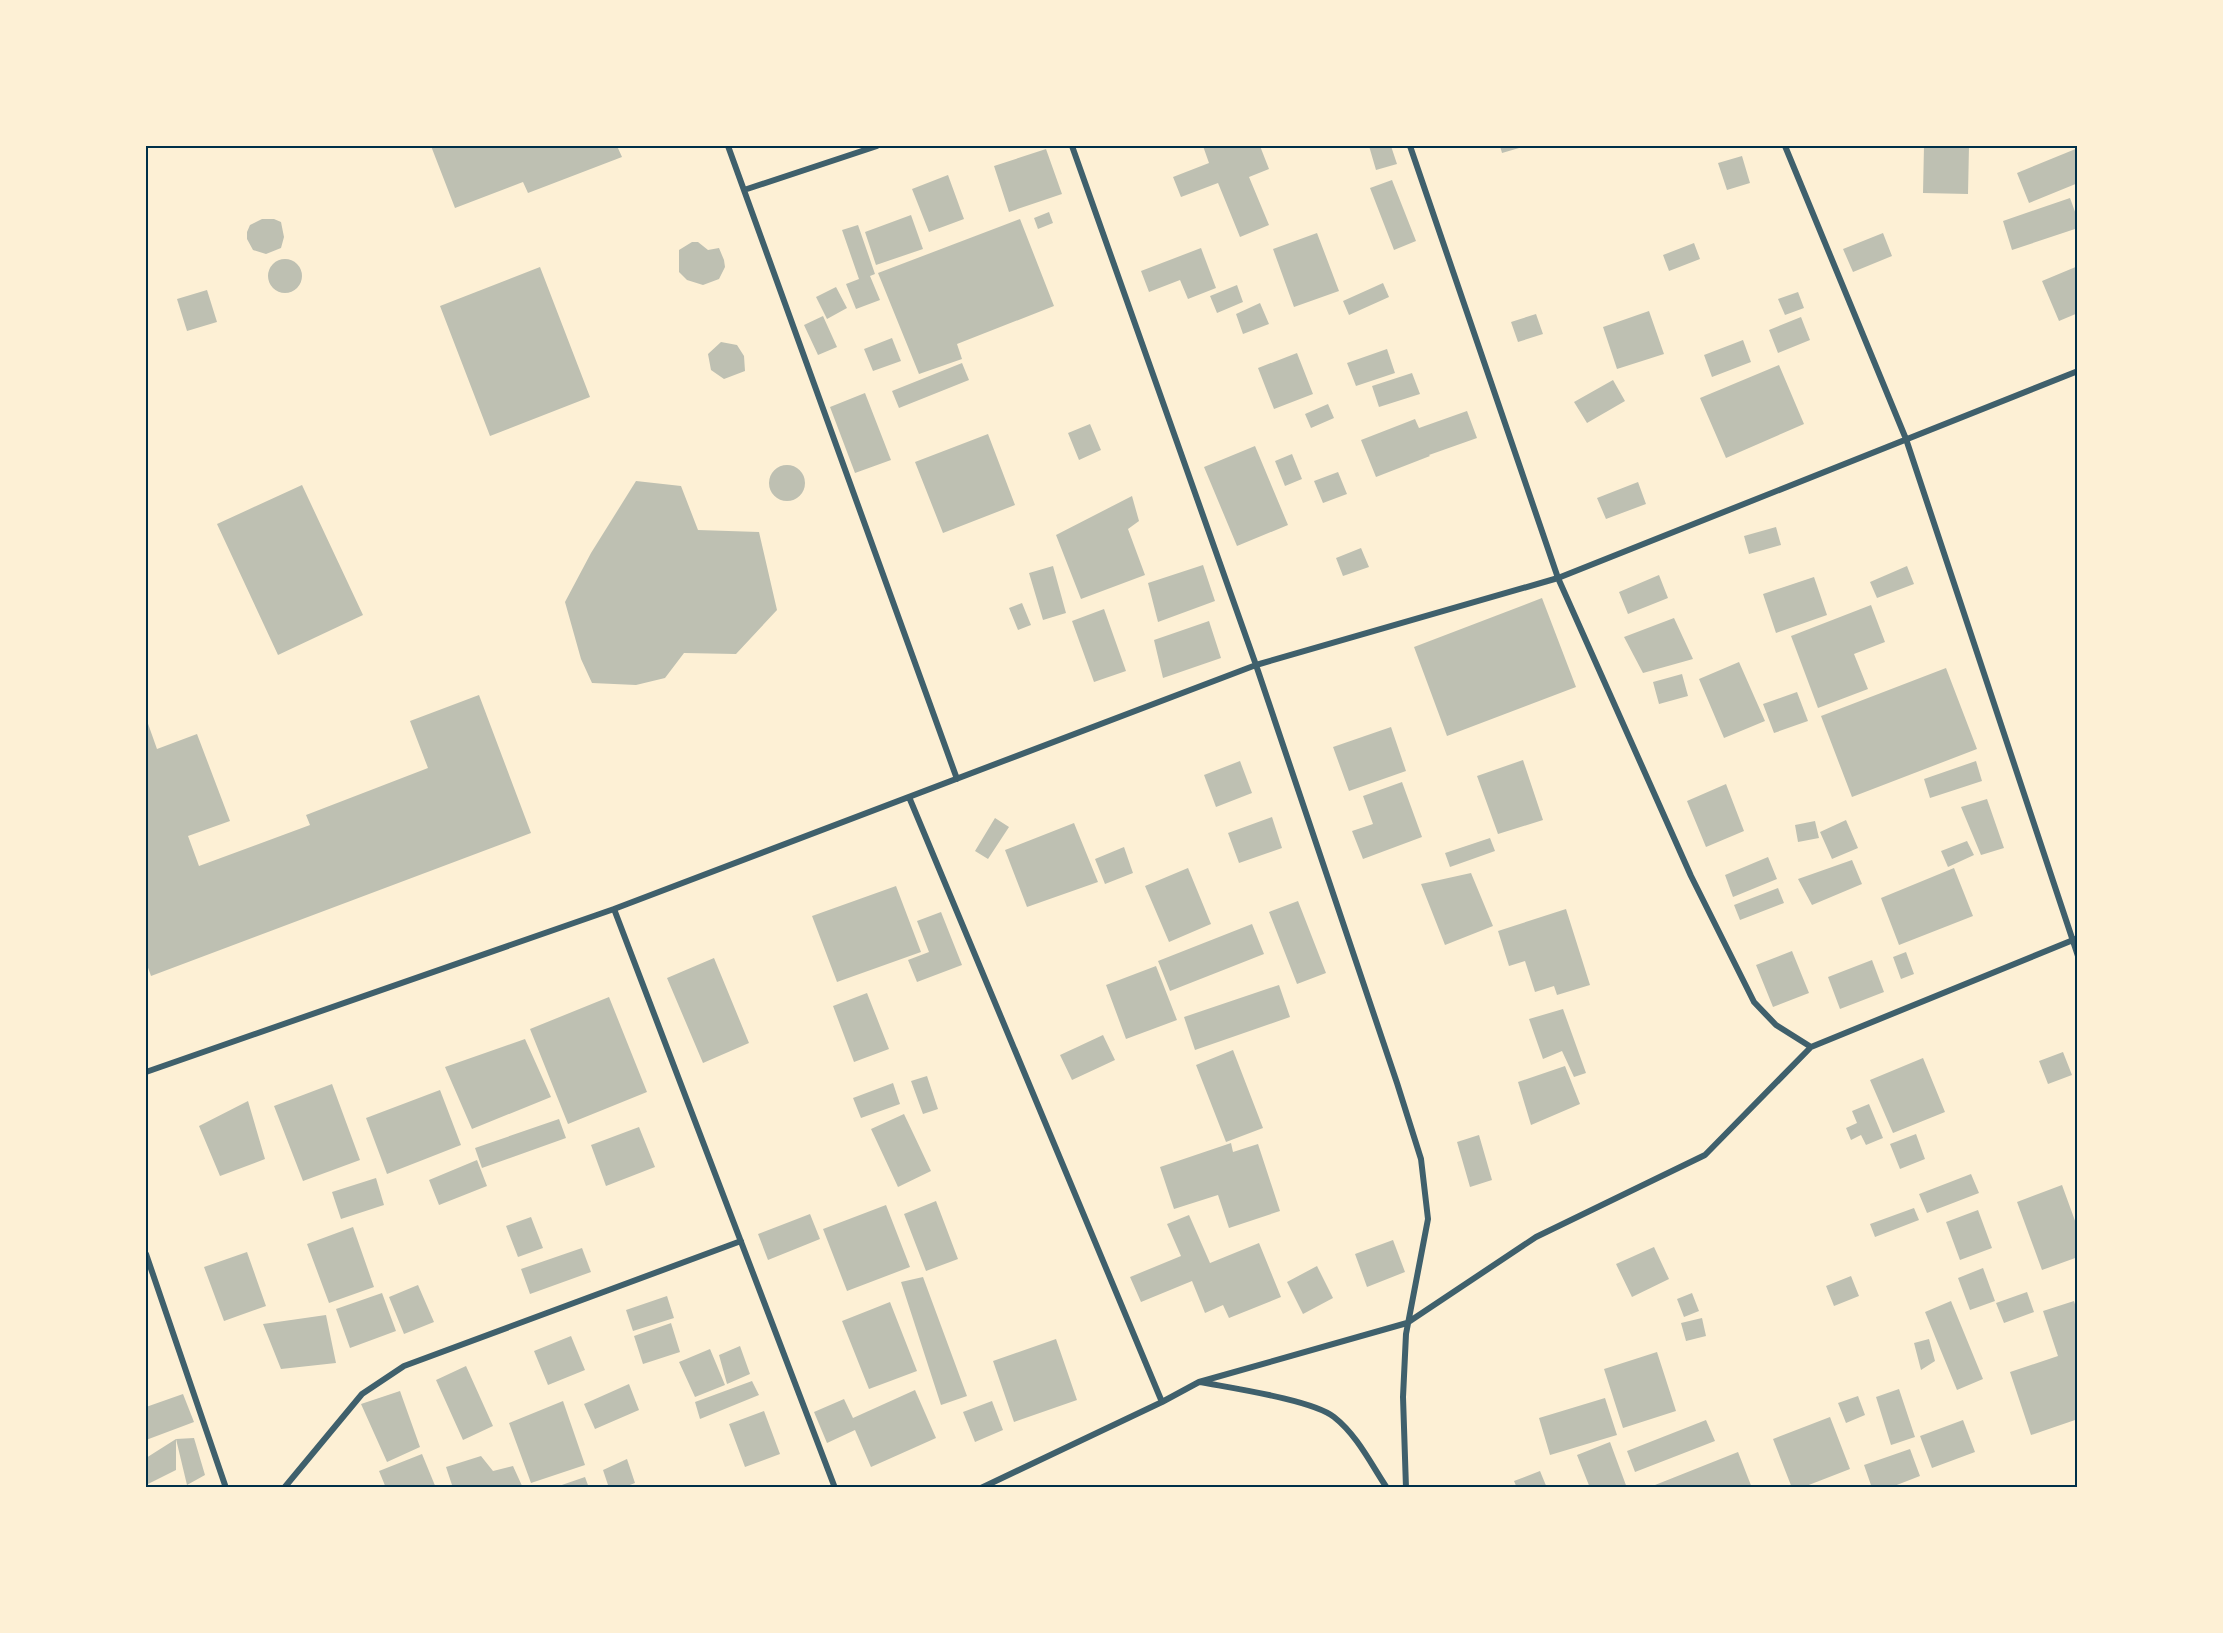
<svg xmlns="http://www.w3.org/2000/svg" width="2223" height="1633" font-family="'Fira Sans Condensed',sans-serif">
  <rect width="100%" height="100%" fill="#fdf0d5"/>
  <!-- building -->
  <path fill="#bec0b2" d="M431,146H617L622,157L528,193L523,182L455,208Z
    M1203,146H1260L1269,169L1249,177L1269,225L1240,237L1218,183L1181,197L1173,177L1209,163Z
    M1369,146H1391L1397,164L1376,170Z
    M1500,146H1526L1502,153Z
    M1924,146H1969L1968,194L1923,193Z
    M2078,148V183L2029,203L2017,173Z
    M1046,149L1062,194L1009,212L994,166Z
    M1742,156L1750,183L1727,190L1718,163Z
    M948,175L964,219L929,232L912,189Z
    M1392,180L1416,241L1394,250L1370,188Z
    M2070,198L2078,220V228L2012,250L2003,221Z
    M1049,212L1053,223L1038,229L1034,218Z
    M911,215L923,249L876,265L865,232Z
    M262,219H274L281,222L284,237L281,248L266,254L253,250L247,239V232L250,225Z
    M1020,219L1054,306L957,344L962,359L919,374L878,273Z
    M858,225L875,274L870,276L880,300L856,309L846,284L859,279L842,230Z
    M1317,233L1339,291L1294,307L1273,249Z
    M1883,233L1892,256L1853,272L1843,249Z
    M692,242H698L708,250L719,248L724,260L725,267L719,279L703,285L687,280L679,272V250Z
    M1694,243L1700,259L1669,271L1663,255Z
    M1201,248L1216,288L1188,299L1180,280L1149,292L1141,271Z
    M268 276a17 17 0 1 1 34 0a17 17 0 1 1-34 0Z
    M2078,266V313L2059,321L2042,281Z
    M540,267L590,397L490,436L440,306Z
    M1383,283L1389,297L1349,315L1343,301Z
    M1237,285L1243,302L1217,313L1210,296Z
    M836,287L847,308L827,319L816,297Z
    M207,290L217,322L187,331L177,299Z
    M1798,292L1804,308L1785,315L1778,299Z
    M1260,303L1269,324L1243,334L1236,314Z
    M1649,311L1664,354L1617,369L1603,327Z
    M1536,314L1543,334L1518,342L1511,322Z
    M823,316L837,347L818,355L804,325Z
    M1801,317L1810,340L1778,353L1769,330Z
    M892,338L901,361L873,371L864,349Z
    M1743,340L1751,362L1712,377L1704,355Z
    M721,342L737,345L744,356L745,371L724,379L711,370L708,354Z
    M1387,349L1395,373L1356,386L1347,363Z
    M1297,353L1313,394L1274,409L1258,368Z
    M962,363L969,380L899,408L892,391Z
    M1779,365L1804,424L1726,458L1700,398Z
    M1412,373L1420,394L1379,407L1372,386Z
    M1613,380L1625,401L1587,423L1574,402Z
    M865,393L891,460L855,473L830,407Z
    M1328,404L1334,418L1311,428L1305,414Z
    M1467,411L1477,438L1429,455L1430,456L1376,477L1361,440L1415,419L1419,428Z
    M1090,424L1101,450L1079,460L1068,433Z
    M988,434L1015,505L943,533L915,462Z
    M1255,446L1288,525L1237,546L1204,467Z
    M1292,454L1302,479L1285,486L1275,461Z
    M769 483a18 18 0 1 1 36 0a18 18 0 1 1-36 0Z
    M1338,472L1347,494L1323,503L1314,481Z
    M636,481L681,486L698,530L759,532L777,610L736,654L684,653L665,678L636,685L592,683L581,659L565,602L591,553Z
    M1638,482L1646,504L1606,519L1597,498Z
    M302,485L363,615L278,655L217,524Z
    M1132,496L1139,521L1128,529L1145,575L1081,599L1056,535Z
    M1776,527L1781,545L1749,554L1744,536Z
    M1361,548L1369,567L1343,576L1336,558Z
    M1203,565L1215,601L1158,622L1148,583Z
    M1053,566L1066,613L1043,620L1029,573Z
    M1907,566L1914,584L1877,598L1870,582Z
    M1659,575L1668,598L1628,614L1619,592Z
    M1814,577L1827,615L1776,633L1763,594Z
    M1542,598L1576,687L1447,736L1414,647Z
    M1022,603L1031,625L1018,630L1009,608Z
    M1871,605L1885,642L1854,654L1868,689L1818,708L1791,636Z
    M1104,609L1126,671L1094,682L1072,621Z
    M1674,618L1693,659L1643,673L1624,637Z
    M1209,621L1221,658L1163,678L1154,640Z
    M1739,662L1765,721L1724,738L1699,679Z
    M1946,668L1977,749L1852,797L1821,716Z
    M1682,674L1688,696L1659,704L1653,682Z
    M1797,692L1808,721L1774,733L1763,704Z
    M479,695L531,833L151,976L146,962V718L157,749L197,734L230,821L188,836L199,866L310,825L306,815L428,768L410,721Z
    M1391,727L1406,771L1349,791L1333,747Z
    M1523,760L1543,820L1498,834L1477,776Z
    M1240,761L1252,793L1216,807L1204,775Z
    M1976,761L1982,781L1930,798L1924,779Z
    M1402,782L1422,837L1363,859L1352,831L1373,824L1363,796Z
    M1726,784L1744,831L1706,847L1687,801Z
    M1987,799L2004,848L1981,855L1961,807Z
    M1272,817L1282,848L1239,863L1228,833Z
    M995,818L1009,827L988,859L975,851Z
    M1846,820L1858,848L1832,859L1820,832Z
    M1815,821L1819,838L1798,842L1795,825Z
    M1074,823L1098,882L1027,907L1005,850Z
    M1490,838L1495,851L1450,867L1445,853Z
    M1967,841L1974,855L1948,867L1941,851Z
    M1124,847L1133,873L1105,884L1095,859Z
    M1768,857L1777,879L1733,897L1725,875Z
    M1852,860L1862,884L1812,905L1798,879Z
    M1188,868L1211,924L1169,942L1145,886Z
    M1954,868L1973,916L1899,945L1881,898Z
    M1471,873L1493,926L1445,945L1421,884Z
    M896,886L921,952L837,982L812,916Z
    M1778,888L1784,903L1740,920L1734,905Z
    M1298,901L1326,973L1297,984L1269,912Z
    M1566,909L1590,985L1557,995L1554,986L1535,992L1525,961L1509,966L1498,931Z
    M941,912L962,965L917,982L908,960L929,952L917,921Z
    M1252,924L1264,954L1170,991L1158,961Z
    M1792,951L1809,993L1773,1007L1756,965Z
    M1906,952L1914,974L1901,979L1893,957Z
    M714,958L749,1043L703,1063L667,978Z
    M1872,960L1884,992L1840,1009L1828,977Z
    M1156,966L1177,1020L1126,1039L1106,985Z
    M1279,985L1290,1017L1195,1050L1184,1017Z
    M867,993L889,1049L854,1062L833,1006Z
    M609,997L647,1092L568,1124L530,1029Z
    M1563,1009L1586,1073L1574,1077L1562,1051L1543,1059L1529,1019Z
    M1103,1035L1115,1060L1072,1080L1060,1055Z
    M525,1039L551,1097L472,1129L445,1067Z
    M1233,1050L1263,1128L1226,1142L1196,1065Z
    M2063,1052L2072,1075L2048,1084L2039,1061Z
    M1923,1058L1945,1112L1893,1133L1870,1080Z
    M1565,1066L1580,1104L1531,1125L1518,1082Z
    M927,1076L938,1109L923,1114L911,1081Z
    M893,1083L900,1104L861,1118L853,1098Z
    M332,1084L360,1160L303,1181L274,1106Z
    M440,1090L461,1145L387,1174L366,1118Z
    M248,1101L265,1159L220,1176L199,1126Z
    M1869,1104L1883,1138L1866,1145L1861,1135L1851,1140L1846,1128L1857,1123L1852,1111Z
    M904,1114L931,1171L898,1187L871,1129Z
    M559,1119L566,1138L482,1168L475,1148Z
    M639,1127L655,1167L606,1186L591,1145Z
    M1916,1134L1925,1159L1900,1169L1890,1144Z
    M1479,1135L1492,1180L1470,1187L1457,1142Z
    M1231,1143L1233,1152L1258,1144L1280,1211L1229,1228L1218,1195L1174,1209L1160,1167Z
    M477,1160L487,1186L439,1205L429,1180Z
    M1971,1174L1979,1193L1927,1213L1919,1194Z
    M376,1178L384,1205L341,1219L332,1192Z
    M2062,1185L2078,1229V1257L2042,1270L2017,1202Z
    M936,1201L958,1259L926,1271L904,1214Z
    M886,1205L910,1267L847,1291L823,1229Z
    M1914,1208L1919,1220L1875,1237L1870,1224Z
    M1978,1210L1992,1248L1960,1260L1946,1222Z
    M810,1214L820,1239L768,1260L758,1234Z
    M1189,1215L1210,1263L1259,1243L1281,1297L1229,1318L1223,1305L1205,1313L1192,1281L1141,1302L1130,1277L1181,1256L1167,1224Z
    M531,1217L543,1248L518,1257L506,1226Z
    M353,1227L374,1287L329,1303L307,1244Z
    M1393,1240L1405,1272L1367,1287L1355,1254Z
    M1654,1247L1669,1279L1632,1297L1616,1264Z
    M582,1248L591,1272L530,1294L521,1269Z
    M247,1252L266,1306L224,1321L204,1267Z
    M1317,1266L1333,1298L1303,1314L1287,1282Z
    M1983,1268L1995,1301L1970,1310L1958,1278Z
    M1851,1276L1859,1296L1834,1306L1826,1286Z
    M923,1277L967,1396L941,1405L901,1282Z
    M418,1285L434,1322L404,1334L389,1297Z
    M2027,1292L2034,1312L2004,1323L1996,1303Z
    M382,1293L396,1331L350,1348L336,1309Z
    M1692,1293L1699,1311L1684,1317L1677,1299Z
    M667,1296L674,1318L633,1331L626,1310Z
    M1951,1301L1983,1379L1957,1390L1925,1312Z
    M2074,1301L2078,1314V1419L2031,1435L2010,1372L2058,1356L2043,1311Z
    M890,1302L917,1371L869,1389L842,1321Z
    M326,1315L336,1363L281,1369L263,1324Z
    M1702,1318L1706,1336L1686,1341L1681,1323Z
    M671,1323L680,1352L643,1364L634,1336Z
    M571,1336L585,1370L548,1385L534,1351Z
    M1056,1339L1077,1400L1014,1422L993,1361Z
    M1929,1339L1935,1361L1921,1370L1914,1343Z
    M740,1346L750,1374L727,1384L719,1355Z
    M710,1349L725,1385L695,1397L679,1362Z
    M1657,1352L1676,1411L1623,1428L1604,1369Z
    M466,1366L493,1426L463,1440L436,1380Z
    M752,1381L759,1395L700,1419L695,1402Z
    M629,1384L639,1410L595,1429L584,1404Z
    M1899,1389L1915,1437L1891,1445L1876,1397Z
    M915,1390L936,1438L871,1467L855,1430L827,1443L814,1412L844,1399L853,1418Z
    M400,1391L420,1447L387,1462L361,1404Z
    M183,1394L194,1422L146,1440V1407Z
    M1858,1396L1865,1415L1846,1423L1838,1403Z
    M1605,1398L1617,1435L1550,1455L1539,1418Z
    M563,1401L585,1465L531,1483L509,1423Z
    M992,1401L1003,1430L975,1442L963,1412Z
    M764,1411L780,1454L745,1467L729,1424Z
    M1830,1417L1850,1469L1801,1488H1792L1773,1439Z
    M1706,1420L1715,1441L1635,1472L1627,1451Z
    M1963,1420L1975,1452L1932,1468L1920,1436Z
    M194,1438L205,1475L187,1485L176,1439Z
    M176,1439V1470L146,1485V1458Z
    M1610,1442L1627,1488H1590L1577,1455Z
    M1910,1449L1920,1476L1889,1488H1872L1864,1465Z
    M1738,1452L1752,1488H1650V1487Z
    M422,1454L436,1488H386L379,1471Z
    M481,1456L493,1471L513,1466L523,1488H453L446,1467Z
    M627,1459L635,1483L622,1488H609L603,1470Z
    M1540,1471L1547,1488H1517L1514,1481Z
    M585,1477L589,1488H556V1487Z"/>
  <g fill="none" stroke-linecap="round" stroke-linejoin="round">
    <!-- minor -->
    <path stroke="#3f606c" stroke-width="6" d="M728,146L957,779
      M1072,146L1256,665L1397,1083L1421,1159L1428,1219L1406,1334L1403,1397L1406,1488
      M1410,146L1558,578L1691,876L1754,1002L1776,1025L1811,1047
      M1785,146L1906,439L2078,956
      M744,190L877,146
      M909,797L1162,1402
      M614,909L835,1488
      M146,1072L614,909L1256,665L1558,578L2078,371
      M146,1254L226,1488
      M1200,1382C1231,1388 1313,1400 1334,1417C1357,1435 1371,1464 1387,1488
      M284,1488L362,1394L404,1366L741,1241
      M981,1488L1162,1402L1199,1382L1407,1323L1536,1237L1705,1155L1811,1047L2078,938"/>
  </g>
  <!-- border -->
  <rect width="2223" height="1633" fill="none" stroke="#fdf0d5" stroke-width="294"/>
  <rect x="147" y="147" width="1929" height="1339" fill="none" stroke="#003049" stroke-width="2"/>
</svg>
